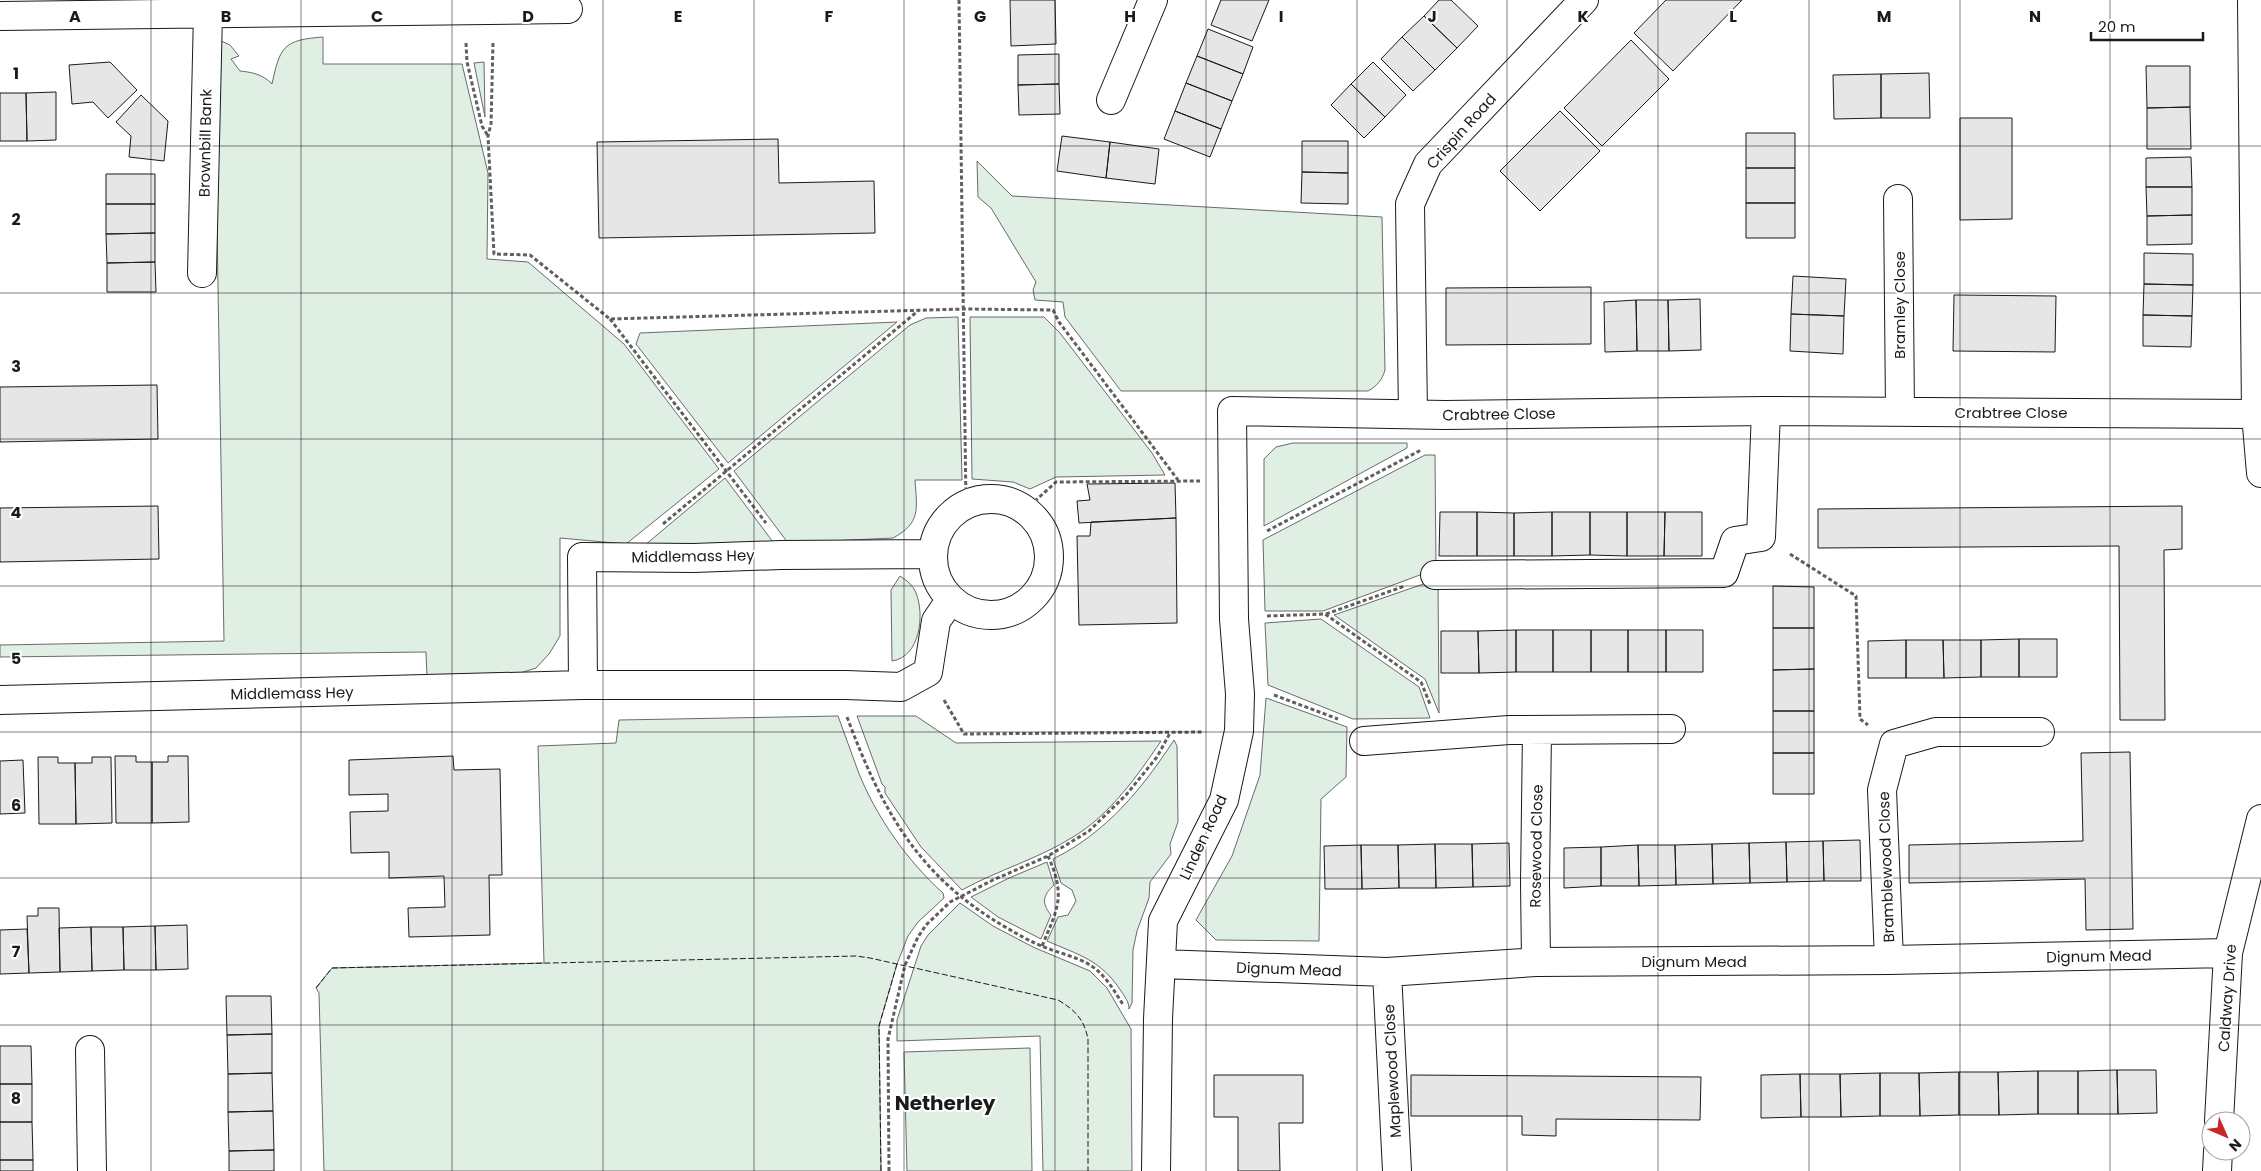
<svg xmlns="http://www.w3.org/2000/svg" width="2261" height="1171" font-family="Poppins,sans-serif">
  <rect width="100%" height="100%" fill="#fff"/>
  <!-- green -->
  <path fill="#e0efe3" stroke="#6a6a6a" d="M323,37V64H462L488,173L487,259L528,262L624,344L719,469L626,544L560,538V636L549,654L536,668L514,675L427,677L426,652L0,657V645L224,641L214,50L219,40L230,45L239,56L231,59L240,71C250,72 263,74 272,84C280,46 284,40 323,37Z
    M484,62L485,117L474,63Z
    M977,161L1012,196L1382,217L1385,370C1382,380 1377,386 1368,391H1121L1065,317L1063,302L1035,300L1033,290L1036,282L991,208L978,197Z
    M958,317L962,480H915C917,509 921,523 893,538L788,543L734,471L910,325L926,318Z
    M970,317H1044L1060,333L1152,453L1165,475L1056,477L1030,489L1013,482L972,479Z
    M897,322L728,463L636,344L640,333Z
    M1293,443H1407V448L1264,526V459L1276,447Z
    M1425,455H1435L1436,569L1323,611H1265L1263,540Z
    M725,478L773,542L645,545Z
    M900,576C906,580 913,585 916,593C925,615 920,657 892,661L891,590Z
    M1432,581L1438,582L1439,713L1425,679L1334,615Z
    M1321,619L1419,687L1430,718L1353,719L1268,685L1265,623Z
    M1266,698L1347,727L1346,777L1321,799L1319,941L1216,940L1196,920L1232,856L1260,775Z
    M838,716C845,734 851,753 858,771C875,815 908,862 943,893L944,898L918,922L908,936L897,964L879,1026L881,1171H324L319,993L316,988L332,968L544,963L538,746L616,743L619,720Z
    M857,716H916L956,743L1161,741C1138,775 1110,815 1073,837C1038,859 998,870 962,890L921,847L885,793V787L882,784Z
    M1174,740L1177,746L1178,822L1170,844L1171,854L1150,882L1149,898L1137,931L1133,950L1132,1003L1129,1009C1129,1002 1125,997 1121,991C1101,960 1079,955 1047,941L1058,917L1068,915L1076,901L1072,890L1061,883L1053,859C1106,833 1142,789 1174,740Z
    M1047,862L1054,885C1043,895 1041,903 1051,915L1041,939L998,917L971,897L1009,878Z
    M960,903L993,926L1033,947L1090,971L1107,988L1131,1029L1132,1171H1043L1040,1036L897,1041V1020L921,946L928,935Z
    M1030,1048L1032,1171H907L904,1052Z"/>
  <!-- building -->
  <path fill="#e6e6e6" stroke="#1a1a1a" d="M1010,0H1055L1056,44L1011,46Z
    M1221,0H1269L1252,41L1211,25Z
    M1439,0H1451L1478,26L1457,48L1424,16Z
    M1666,0H1742L1673,71L1634,33Z
    M1424,16L1457,48L1435,70L1402,37Z
    M1208,29L1253,47L1243,74L1197,56Z
    M1402,37L1435,70L1413,91L1381,59Z
    M1631,40L1669,79L1602,146L1564,108Z
    M1059,54V84L1018,85V55Z
    M1197,56L1243,74L1232,101L1186,83Z
    M110,62L137,90L108,118L93,102L72,104L69,65Z
    M1373,62L1406,95L1385,117L1351,84Z
    M2146,66H2190V107L2147,108Z
    M1929,73L1930,118H1881V74Z
    M1881,74V118L1834,119L1833,75Z
    M1186,83L1232,101L1221,129L1175,111Z
    M1059,84L1060,114L1019,115L1018,85Z
    M1351,84L1385,117L1364,138L1331,105Z
    M56,92V140L27,141L26,93Z
    M0,93H26L27,141H0Z
    M141,95L168,121L164,161L129,157L131,136L116,122Z
    M2190,107L2191,149H2147V108Z
    M1175,111L1221,129L1210,157L1164,139Z
    M1560,111L1600,151L1540,211L1500,171Z
    M1960,118H2012V219L1960,220Z
    M1746,133H1795V168H1746Z
    M1062,136L1110,142L1106,178L1057,171Z
    M778,139L779,183L874,181L875,233L599,238L597,142Z
    M1302,141H1348V173L1302,172Z
    M1110,142L1159,149L1155,184L1106,178Z
    M2191,157L2192,187H2146V158Z
    M1746,168H1795V203H1746Z
    M1302,172L1348,173V204L1301,203Z
    M106,174H155V204H106Z
    M2146,187H2192V215L2147,216Z
    M1746,203H1795V238H1746Z
    M106,204H155V233L106,234Z
    M2192,215V244L2147,245V216Z
    M155,233V262L107,263L106,234Z
    M2144,253L2193,254V285L2144,284Z
    M155,262L156,292H107V263Z
    M1793,276L1846,279L1844,316L1791,314Z
    M2144,284L2193,285L2192,316L2143,315Z
    M1591,287V344L1446,345V288Z
    M1954,295L2056,296L2055,352L1953,351Z
    M1700,299L1701,350L1669,351L1668,300Z
    M1636,300L1637,351L1605,352L1604,302Z
    M1636,300H1668L1669,351H1637Z
    M1791,314L1844,316L1843,354L1790,351Z
    M2143,315L2192,316L2191,347L2143,346Z
    M157,385L158,439L0,442V387Z
    M1175,483L1176,518L1079,523L1077,501L1090,500L1087,484Z
    M158,506L159,559L0,562V508Z
    M2182,506V549L2164,550L2165,720H2120L2119,546L1818,548V509Z
    M1440,512H1477V556H1439Z
    M1477,512L1514,513V556H1477Z
    M1552,512V556H1514V513Z
    M1552,512H1590V555L1552,556Z
    M1590,512H1627V556L1590,555Z
    M1627,512H1665L1664,556H1627Z
    M1665,512H1702V556H1664Z
    M1176,518L1177,623L1079,625L1077,536H1090L1091,522Z
    M1773,586L1814,587V628H1773Z
    M1773,628H1814V669L1773,670Z
    M1516,630V672L1479,673L1478,631Z
    M1516,630H1553V672H1516Z
    M1553,630H1591V672H1553Z
    M1591,630H1628V672H1591Z
    M1628,630H1666V672H1628Z
    M1666,630H1703V672H1666Z
    M1441,631H1478L1479,673H1441Z
    M2019,639H2057V677H2019Z
    M2019,639V677H1981V640Z
    M1906,640V678H1868V641Z
    M1906,640H1943L1944,678H1906Z
    M1943,640H1981V677L1944,678Z
    M1814,669V711H1773V670Z
    M1773,711H1814V753H1773Z
    M2130,752L2133,929L2086,930L2085,879L1909,883V845L2083,841L2081,753Z
    M1773,753H1814V794H1773Z
    M115,756H136V762H152V823H116Z
    M168,756H188L189,822L152,823V762H168Z
    M453,756L454,770L500,769L502,875H489L490,935L409,937L408,908L445,907L444,876L389,878V852L351,853L350,812L388,811V794L349,795V760Z
    M38,757H58V763H75L76,824H39Z
    M92,757H111L112,823L76,824L75,763H92Z
    M23,760L25,813L0,814V761Z
    M1860,840L1861,881H1824L1823,841Z
    M1823,841L1824,881L1787,882L1786,842Z
    M1786,842L1787,882L1750,883L1749,843Z
    M1509,843L1510,886L1473,887L1472,844Z
    M1749,843L1750,883L1713,884L1712,844Z
    M1435,844L1436,888H1399L1398,845Z
    M1435,844H1472L1473,887L1436,888Z
    M1712,844L1713,884L1676,885L1675,845Z
    M1361,845L1362,889H1325L1324,846Z
    M1361,845H1398L1399,888L1362,889Z
    M1638,845H1675L1676,885L1639,886Z
    M1638,845L1639,886H1601V847Z
    M1601,847V886L1564,888V848Z
    M38,908H59L60,972L29,973L27,916H38Z
    M187,925L188,969L156,970L155,926Z
    M155,926L156,970H124L123,927Z
    M91,927L92,971L60,972L59,928Z
    M91,927H123L124,970L92,971Z
    M27,929L29,973L0,974V930Z
    M226,996H271L272,1034L227,1035Z
    M272,1034V1073L228,1074L227,1035Z
    M0,1046H31L32,1084H0Z
    M2117,1070H2156L2157,1113L2118,1114Z
    M2117,1070L2118,1114H2078V1071Z
    M2038,1071V1114L1999,1115L1998,1072Z
    M2038,1071H2078V1114H2038Z
    M1959,1072V1115L1920,1116L1919,1073Z
    M1959,1072H1998L1999,1115H1959Z
    M272,1073L273,1111L228,1112V1074Z
    M1880,1073V1116L1841,1117L1840,1074Z
    M1880,1073H1919L1920,1116H1880Z
    M1800,1074L1801,1117L1761,1118V1075Z
    M1800,1074H1840L1841,1117H1801Z
    M1214,1075H1303V1123H1279L1280,1171H1238V1117H1214Z
    M1411,1075L1701,1077L1700,1120L1556,1119V1136L1522,1135V1116H1411Z
    M0,1084H32V1122H0Z
    M273,1111L274,1150L229,1151L228,1112Z
    M0,1122H32L33,1160H0Z
    M274,1150V1171H229V1151Z
    M0,1160H33V1171H0Z"/>
  <g fill="none" stroke-linecap="round" stroke-linejoin="round">
    <defs>
      <path id="minor" d="M2252,0L2256,414L2261,473
        M0,16L568,9
        M1111,100L1153,0
        M1898,199L1900,411
        M202,273L208,13
        M1413,414L1410,204L1428,164L1584,0
        M933 557a58 58 0 1 1 116 0a58 58 0 1 1-116 0Z
        M933,554L781,555L693,558L582,557L583,685H846L901,687L928,672L936,621L951,599
        M1435,575L1724,573L1735,541L1761,537L1766,411
        M0,700L583,685
        M1364,741L1509,730L1671,729
        M1889,960L1882,790L1894,744L1936,732H2040
        M1536,962L1535,882L1537,731
        M1161,964L1387,972L1536,962L1889,960L2228,953
        M1387,972L1397,1171
        M90,1050L92,1171
        M2219,1121L2228,953L2261,819
        M1156,1171L1158,1019L1163,921L1224,800L1239,731L1240,694L1234,619L1232,411L1445,415L1766,411L2256,414
        M2217,1171L2218,1151"/>
    </defs>
    <!-- minor casing -->
    <use href="#minor" stroke="#1a1a1a" stroke-width="30"/>
    <!-- path -->
    <path stroke="#5f5f5f" stroke-width="3" stroke-dasharray="4 2.5" stroke-linecap="butt" d="M959,0L966,503
      M466,43L467,62L482,126L488,136
      M493,43L491,124L488,136L494,254L530,255L610,319L964,309L1053,310L1059,322L1178,480
      M610,319L766,523
      M1025,510L1056,482L1200,481
      M663,524L919,310
      M1267,531L1421,450
      M1790,554L1856,596L1860,719L1868,725
      M1326,614L1405,586
      M1267,616L1325,614L1421,682L1430,704
      M1274,695L1338,719
      M944,700L964,734L1204,732
      M847,717C882,810 918,877 1007,928C1019,935 1031,942 1044,947C1059,953 1077,957 1090,965C1106,975 1114,991 1124,1006
      M1042,946C1058,908 1066,896 1048,856
      M889,1171L888,1039L905,965L918,937L926,925L950,902L993,880L1048,856L1089,831L1126,795L1157,757L1170,733"/>
    <!-- minor -->
    <use href="#minor" stroke="#fff" stroke-width="28"/>
    <!-- fence -->
    <path stroke="#1a1a1a" stroke-width="1" stroke-dasharray="6 2.5" stroke-linecap="butt" d="M316,988L332,968L856,956L870,958L1058,1000C1075,1010 1084,1019 1088,1039V1171
      M881,1171L879,1026L897,964"/>
  </g>
  <!-- grid -->
  <path fill="none" stroke="#1a1a1a" stroke-width="1" stroke-opacity="0.55" d="M151,0V1171M301,0V1171M452,0V1171M603,0V1171M754,0V1171M904,0V1171M1055,0V1171M1206,0V1171M1357,0V1171M1507,0V1171M1658,0V1171M1809,0V1171M1960,0V1171M2110,0V1171M0,146H2261M0,293H2261M0,439H2261M0,586H2261M0,732H2261M0,878H2261M0,1025H2261"/>
  <g text-anchor="middle" dominant-baseline="central" stroke-width="4" stroke-linejoin="round" paint-order="stroke">
    <!-- street labels -->
    <g font-size="15" fill="#1a1a1a" stroke="#fff">
      <text transform="translate(1461 131) rotate(-48)">Crispin Road</text>
      <text transform="translate(205 143) rotate(-89)">Brownbill Bank</text>
      <text transform="translate(1899 305) rotate(-90)">Bramley Close</text>
      <text x="2011" y="412">Crabtree Close</text>
      <text transform="translate(1499 414) rotate(-1)">Crabtree Close</text>
      <text transform="translate(693 556) rotate(-1)">Middlemass Hey</text>
      <text transform="translate(292 693) rotate(-1)">Middlemass Hey</text>
      <text transform="translate(1203 837) rotate(-65)">Linden Road</text>
      <text transform="translate(1536 846) rotate(-89)">Rosewood Close</text>
      <text transform="translate(1886 867) rotate(-92)">Bramblewood Close</text>
      <text transform="translate(2099 956) rotate(-1)">Dignum Mead</text>
      <text x="1694" y="961">Dignum Mead</text>
      <text transform="translate(1289 969) rotate(2)">Dignum Mead</text>
      <text transform="translate(2227 998) rotate(-86)">Caldway Drive</text>
      <text transform="translate(1392 1071) rotate(-93)">Maplewood Close</text>
    </g>
    <!-- district labels -->
    <g font-size="20" font-weight="bold" fill="#1a1a1a" stroke="#fff">
      <text x="945" y="1103">Netherley</text>
    </g>
  </g>
  <g font-size="16" text-anchor="middle" font-weight="bold" fill="#1a1a1a" stroke="#fff" stroke-width="4" stroke-linejoin="round" paint-order="stroke">
    <text x="75" y="22">A</text>
    <text x="226" y="22">B</text>
    <text x="377" y="22">C</text>
    <text x="528" y="22">D</text>
    <text x="678" y="22">E</text>
    <text x="829" y="22">F</text>
    <text x="980" y="22">G</text>
    <text x="1130" y="22">H</text>
    <text x="1281" y="22">I</text>
    <text x="1432" y="22">J</text>
    <text x="1583" y="22">K</text>
    <text x="1733" y="22">L</text>
    <text x="1884" y="22">M</text>
    <text x="2035" y="22">N</text>
    <text x="16" y="79">1</text>
    <text x="16" y="225">2</text>
    <text x="16" y="372">3</text>
    <text x="16" y="518">4</text>
    <text x="16" y="664">5</text>
    <text x="16" y="811">6</text>
    <text x="16" y="957">7</text>
    <text x="16" y="1104">8</text>
  </g>
  <!-- north arrow -->
  <g transform="translate(2226 1136) rotate(135)"><circle r="24" fill="#ffffff" stroke="#a3a3a3"/>
  <path d="M0-4L9 19L0 12L-9 19Z" fill="#c62828"/>
  <text y="-8" font-size="14" font-weight="bold" text-anchor="middle" fill="#1a1a1a">N</text>
  </g>
  <!-- scale -->
  <path d="M2091 32v8h112v-8" fill="none" stroke="#1a1a1a" stroke-width="2.5"/>
  <text x="2098" y="32" font-size="15" fill="#1a1a1a" stroke="#ffffff" stroke-width="4" paint-order="stroke">20 m</text>
</svg>
